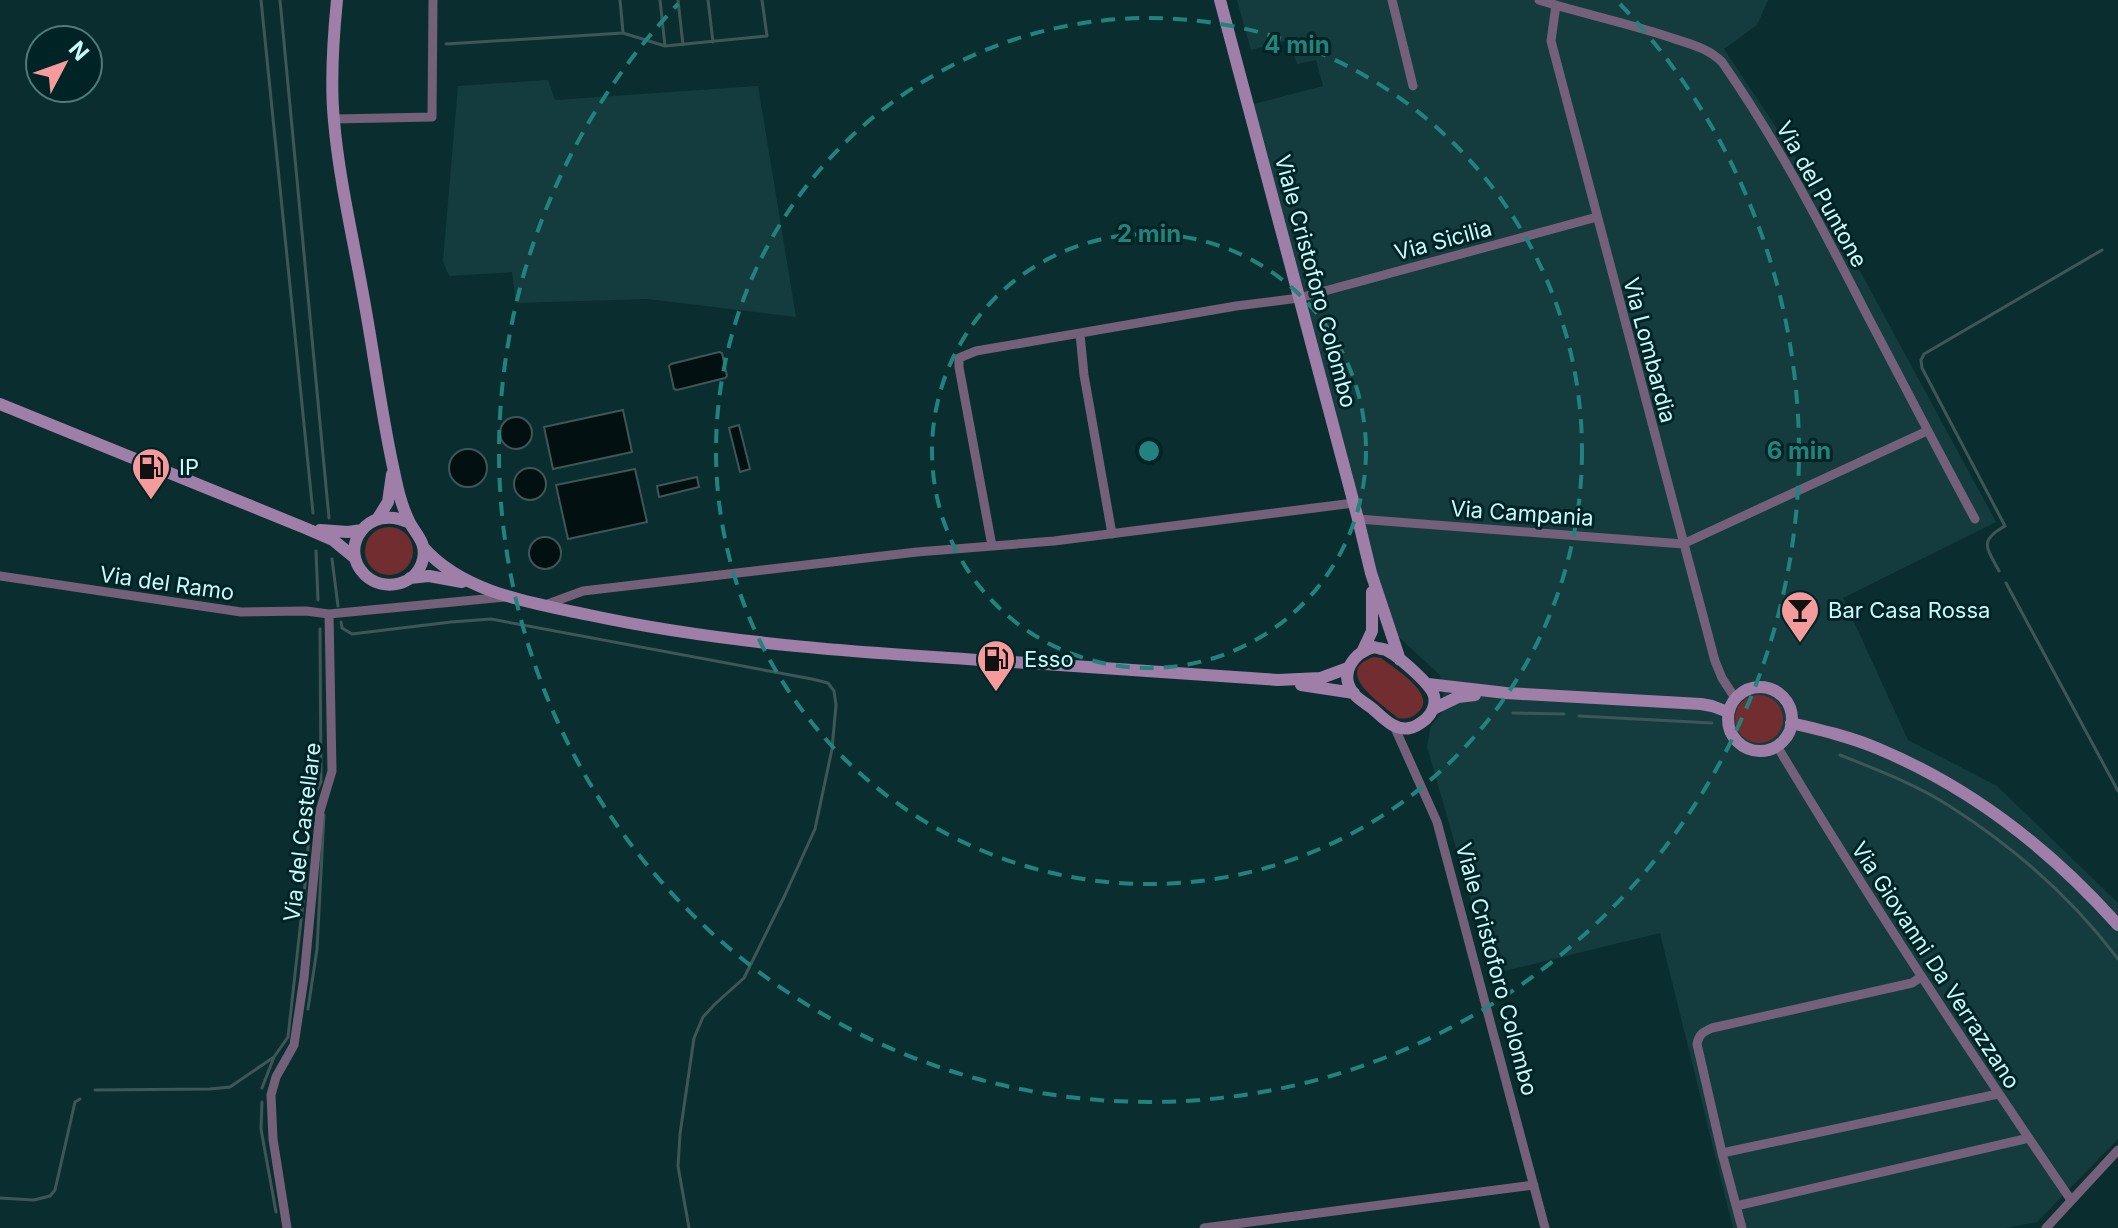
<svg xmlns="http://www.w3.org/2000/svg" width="2118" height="1228" font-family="Inter,sans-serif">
  <rect width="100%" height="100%" fill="#0a2e30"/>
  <!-- built -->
  <path fill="#143c3e" d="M1237,0H1768L1757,25L1724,49L1809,177L1996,522L1843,598L1908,740L1997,786L2118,903V1139L2037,1222L2006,1228H1733L1660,933L1492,974L1427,746L1431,726L1445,708L1440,675L1392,631L1250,105L1323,86L1316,60L1297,64L1289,40L1251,50Z
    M548,80L555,100L758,86L796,317L648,299L516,303L512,272L449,276L443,261L458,86Z"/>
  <!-- green -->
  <path fill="#712d30" d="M365 551a24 24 0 1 1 48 0a24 24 0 1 1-48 0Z
    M1374,657L1381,658C1395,669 1441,696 1416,714C1410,719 1406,719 1398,718C1383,705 1330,671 1374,657Z
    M1735 719a24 24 0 1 1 48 0a24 24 0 1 1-48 0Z"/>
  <!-- water -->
  <path fill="#031011" stroke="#3e5658" stroke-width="2" d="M719,352L722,353L727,376L725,378L677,390L674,389L669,366L671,364Z
    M623,410L632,452L553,469L544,427Z
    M500 433a16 16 0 1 1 32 0a16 16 0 1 1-32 0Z
    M739,425L750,469L740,472L729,428Z
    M449 468a19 19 0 1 1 38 0a19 19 0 1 1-38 0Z
    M514 484a16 16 0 1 1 32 0a16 16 0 1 1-32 0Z
    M635,469L647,522L568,539L556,485Z
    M697,477L699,487L659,497L657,486Z
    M529 553a16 16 0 1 1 32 0a16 16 0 1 1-32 0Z"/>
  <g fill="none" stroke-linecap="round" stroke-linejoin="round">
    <!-- stream -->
    <path stroke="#3e5658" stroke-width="3" d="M261,0L313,513
      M280,0L329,518
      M620,0L623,32
      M660,0L665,46
      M678,0L683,45
      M708,0L713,42
      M446,44L623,33L665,46L767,36L762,0
      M316,551L318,600
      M332,559L338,606
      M1999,571C1987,548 1978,541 2005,526L1922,368L1921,360L1924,354L2102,250
      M2006,583L2118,791
      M341,622L342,628L352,634L451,622L491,619L812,679L828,683L834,691L836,705L832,749L815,829L785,895L744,978L715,1004L703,1017L694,1038L680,1134L678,1166L689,1228
      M1513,713L1564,714
      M1579,716L1712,723
      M1840,755C1878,770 1917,785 1951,807C2015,848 2072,898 2118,959
      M308,1009L317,949L324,815
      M262,1088L274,1057L288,1037L305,884L312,800L321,782L320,629
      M95,1090L210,1089L230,1087L274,1057
      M262,1102L261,1129L276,1212
      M0,1198L34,1200L50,1196L55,1190L75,1102L80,1099"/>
    <!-- street -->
    <path stroke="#746079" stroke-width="9" d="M1392,0L1413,86
      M1539,0C1583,14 1628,23 1672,38C1690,44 1708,48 1722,62C1779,144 1822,227 1867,315C1903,383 1938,451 1975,519
      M1556,5L1551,41L1715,661L1722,678L1735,698
      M334,119L432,117L433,0
      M1080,334L1084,375L1112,534
      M1358,519L1683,544L1927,431
      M992,546L959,367V358L976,351L1236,306L1299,298L1597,217
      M0,576L241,612L306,611L329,614L505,597
      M545,605L583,591L917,552L1054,541L1354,503
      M1394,726L1437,822L1545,1228
      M1777,746C1870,901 1969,1051 2071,1200
      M1722,1153L1998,1094
      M1736,1206L2029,1138
      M287,1228L273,1139L271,1095L276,1077L294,1045L304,978L320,811L332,771L329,614
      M1204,1228L1534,1185
      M1742,1228L1722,1153L1697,1044C1699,1034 1703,1032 1712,1028L1912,983L1921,977
      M2046,1228L2118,1150"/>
    <!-- secondary -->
    <path stroke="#9f7fa7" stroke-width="12" d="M337,0C333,40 330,81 334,121C339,178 352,233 362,289C373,347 380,405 392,462C396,481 400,503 409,521C415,534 427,542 423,559C417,585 384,593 365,575C337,548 368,502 410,523
      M1220,0L1358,519L1371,573L1400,660
      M0,404L305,528L333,540L355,558
      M378,518L388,502L392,474
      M320,530L348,532L362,530
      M423,547C463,593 532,603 589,615C734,646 882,654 1030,663C1113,669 1195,674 1278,680L1321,678L1348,668
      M410,578L429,576L462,582
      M1374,647C1376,648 1384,649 1386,650C1397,655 1431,684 1434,696C1436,705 1432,713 1426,719C1421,723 1416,727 1410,728C1395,731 1384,719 1373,709C1367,704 1359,700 1354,694C1338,674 1353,653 1374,647Z
      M1363,650L1372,631V592
      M1428,684L1506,693L1701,704L1712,706L1728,712
      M1301,685L1354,693
      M1728 719a32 32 0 1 1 64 0a32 32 0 1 1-64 0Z
      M1433,709L1458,697L1475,695
      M1791,723C1821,730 1851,737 1879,749C1972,788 2051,850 2118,925"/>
  </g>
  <!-- distance rings -->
  <g fill="none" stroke="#22837c" stroke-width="4" stroke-dasharray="14 10">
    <circle cx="1149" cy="451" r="217"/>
    <circle cx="1149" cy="451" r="433"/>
    <path d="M1620 4A650 650 0 1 1 678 4"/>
  </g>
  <!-- icons -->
  <defs>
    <symbol id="fuel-pin" viewBox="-11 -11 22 30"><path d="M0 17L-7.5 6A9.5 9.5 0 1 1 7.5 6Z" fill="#f59b9b" stroke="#002426"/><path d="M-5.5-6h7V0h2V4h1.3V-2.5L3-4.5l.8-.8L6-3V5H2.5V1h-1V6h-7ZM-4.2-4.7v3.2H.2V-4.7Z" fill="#111"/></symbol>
    <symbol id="bar-pin" viewBox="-11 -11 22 30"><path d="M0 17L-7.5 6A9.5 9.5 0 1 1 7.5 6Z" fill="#f59b9b" stroke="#002426"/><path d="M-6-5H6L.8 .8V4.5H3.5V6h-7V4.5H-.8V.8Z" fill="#111"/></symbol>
  </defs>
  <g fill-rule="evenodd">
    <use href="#fuel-pin" x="129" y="445" width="44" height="60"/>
    <use href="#bar-pin" x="1778" y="588" width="44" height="60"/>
    <use href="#fuel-pin" x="974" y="637" width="44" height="60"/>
  </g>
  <g text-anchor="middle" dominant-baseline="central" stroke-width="6" stroke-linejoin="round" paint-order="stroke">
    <!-- street labels -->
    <g font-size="22" fill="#c9fbfd" stroke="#002426">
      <text transform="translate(1822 194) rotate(61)">Via del Puntone</text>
      <text transform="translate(1443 240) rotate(-15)">Via Sicilia</text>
      <text transform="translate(1316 281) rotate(75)">Viale Cristoforo Colombo</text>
      <text transform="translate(1650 350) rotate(75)">Via Lombardia</text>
      <text transform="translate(1522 513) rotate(4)">Via Campania</text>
      <text transform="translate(167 583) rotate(8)">Via del Ramo</text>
      <text transform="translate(302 832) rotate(-83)">Via del Castellare</text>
      <text transform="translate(1936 965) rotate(57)">Via Giovanni Da Verrazzano</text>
      <text transform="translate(1497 969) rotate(75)">Viale Cristoforo Colombo</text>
    </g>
    <!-- poi labels -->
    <g font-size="22" fill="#c9fbfd" stroke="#002426" text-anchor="start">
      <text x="179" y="467">IP</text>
      <text x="1828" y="610">Bar Casa Rossa</text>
      <text x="1024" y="659">Esso</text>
    </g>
  </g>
  <circle cx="1149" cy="451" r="12" fill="#22837c" stroke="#002426" stroke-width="4"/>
  <g font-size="24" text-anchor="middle" font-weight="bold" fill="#22837c" stroke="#002426" stroke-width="6" stroke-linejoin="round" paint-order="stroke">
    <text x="1297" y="53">4 min</text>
    <text x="1149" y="242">2 min</text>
    <text x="1799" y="459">6 min</text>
  </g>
  <!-- north arrow -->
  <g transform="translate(64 64) rotate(49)"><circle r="38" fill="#002426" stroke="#507a7c" stroke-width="2"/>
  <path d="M0-6L14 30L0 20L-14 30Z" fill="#f59b9b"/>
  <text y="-12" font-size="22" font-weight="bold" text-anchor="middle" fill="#c9fbfd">N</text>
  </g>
</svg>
